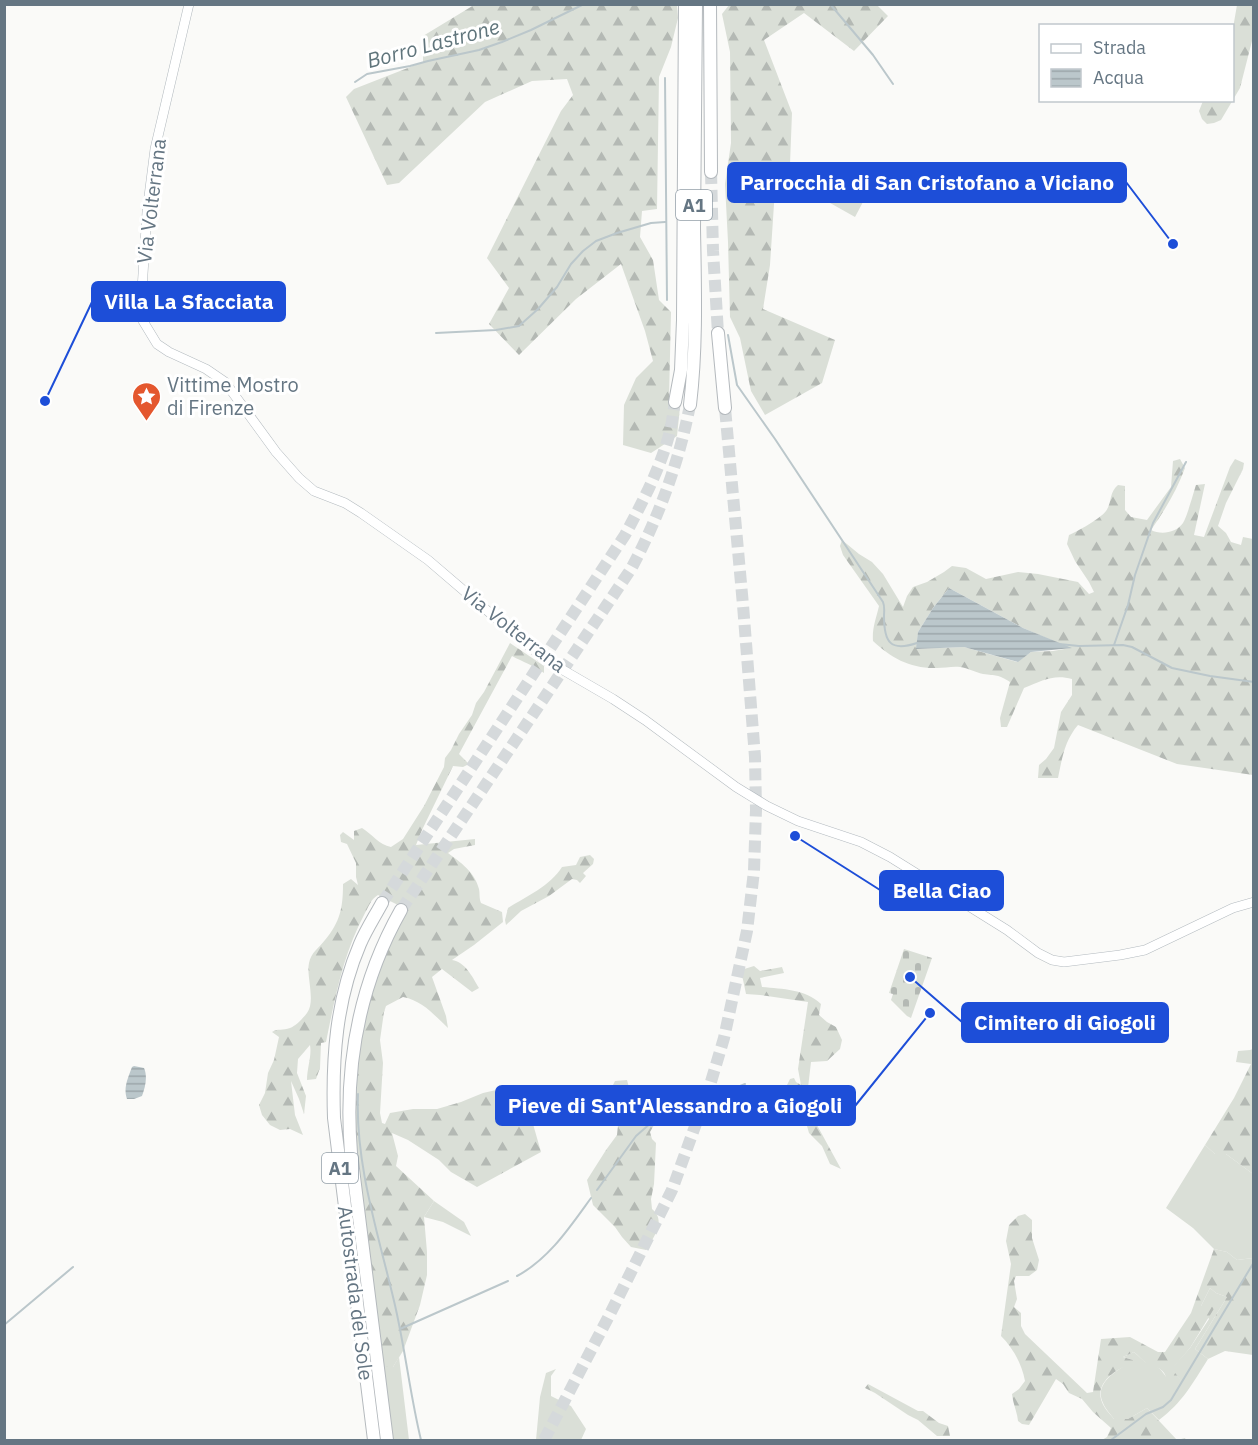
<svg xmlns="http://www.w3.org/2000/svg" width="1258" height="1445" font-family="'IBM Plex Sans',sans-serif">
  <defs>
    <pattern id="forest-firs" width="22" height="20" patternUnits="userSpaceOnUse" patternTransform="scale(1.5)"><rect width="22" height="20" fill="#dadfd7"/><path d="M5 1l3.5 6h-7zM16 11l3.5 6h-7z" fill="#b4b9b4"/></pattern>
    <pattern id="cemetery-stones" width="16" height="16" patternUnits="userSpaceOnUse" patternTransform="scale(1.5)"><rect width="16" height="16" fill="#dadfd7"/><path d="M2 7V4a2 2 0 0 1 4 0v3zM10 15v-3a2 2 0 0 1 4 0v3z" fill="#b4b9b4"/></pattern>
    <pattern id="water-rules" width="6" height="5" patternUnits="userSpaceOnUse" patternTransform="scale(1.5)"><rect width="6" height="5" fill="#bbc7cb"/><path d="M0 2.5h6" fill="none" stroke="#9ca6aa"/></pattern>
  </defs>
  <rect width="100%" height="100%" fill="#fafaf8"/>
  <!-- grass -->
  <path fill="#dadfd7" d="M832,184L863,202L855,217L823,199Z
    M1205,1145L1215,1154H1226L1253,1174V1258L1237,1260L1227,1252L1214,1249L1193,1228L1166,1208Z
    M434,1201L464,1222L471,1236L443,1222L424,1217Z
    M1210,1288L1216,1293L1227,1297L1195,1349L1208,1359C1193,1383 1182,1403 1159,1420L1147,1408L1128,1419H1114C1110,1414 1105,1408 1103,1403C1093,1382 1119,1370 1133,1360L1123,1357L1134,1352L1145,1362L1155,1365L1161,1370L1167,1378L1182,1382L1171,1369L1190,1348L1209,1319L1201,1306Z
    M399,1357L409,1440H390L381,1367H393Z
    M556,1369L551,1376V1396L571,1406L586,1429L581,1440H536L540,1397L546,1373Z"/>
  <!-- forest -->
  <path fill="url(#forest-firs)" fill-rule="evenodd" d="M474,5H677L678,18L671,47L659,77L657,209L642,211L640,237L653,260L659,300L671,312L669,400L680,407L677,436L651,453L623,445L624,405L636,378L653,361L645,331L621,264L576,299L519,355L489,324L509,288L487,258L561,111L573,95L567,79L532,81L485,102L399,183L387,185L346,97L354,89L423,62V36Z
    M877,5L888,16L854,51L804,13L764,40L792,113L790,164L775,189L770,265L763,309L835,340L822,383L765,415L751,391L740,338L730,317L728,242L725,184L731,143L730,52L722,14L729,5Z
    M1237,5H1253V37L1240,88L1221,120L1214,123L1207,124L1202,119L1199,111L1203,101L1232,100L1233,28Z
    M1180,459L1185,468C1177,490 1165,510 1151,530C1161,535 1176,533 1183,523C1187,517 1193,494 1196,485L1205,484L1194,535L1204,537L1230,467L1235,459L1244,463L1243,469L1226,503L1218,526L1226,533L1231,542L1241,545L1243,537L1253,539V775L1177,764L1078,725C1065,740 1062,758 1058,778H1038L1039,765L1046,759L1054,748L1061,712L1072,695V679C1053,674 1042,681 1024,688L1007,727H1001L1000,718L1010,682C998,674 996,676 983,674C975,672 968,668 960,667C953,666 944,668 937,668C911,669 891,658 873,641C872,628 876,619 879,606L843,555L840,546L842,540L859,554L872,562L883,574L903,607L907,596L913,587L927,582L944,572L952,566L966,568L986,579L1018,572L1038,574L1078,582L1089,594L1094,592L1089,582L1075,561L1067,544L1069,535C1078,531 1100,519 1106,511C1112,503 1109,492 1118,485L1125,486V510L1131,517L1147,520L1171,487L1173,461ZM949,588L1023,628L1070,648L1053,651L1031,652L1017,662L964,647L917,649L918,632L933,608Z
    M510,643L544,666V673C533,665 523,662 512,656L459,754L469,764L463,767L453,766L422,830L416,845L475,839V845L454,849L448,853C460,862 475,872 479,889C480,894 479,898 481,903L502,912L503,922L474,945L452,960C465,962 472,976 479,988L472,992L442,969L432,977L446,1016L448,1028C433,1014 423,1001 403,997L386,1006L384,1012L380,1040L383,1063L380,1113L382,1123L385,1124L390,1113L413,1109H437L461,1102L483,1093L505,1088L533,1124L541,1152L477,1187L451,1172L439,1160L408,1140L392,1133L398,1156L396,1166L434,1201L424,1217L427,1252V1275L420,1305L403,1351L393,1367H381L354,1148L355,1071L365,1015L376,978L406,909L378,895C371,899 369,906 365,913C343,954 335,998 326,1042L321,1043L320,1068L316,1079L307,1080C307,1068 312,1056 310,1045L298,1059L297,1073L306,1096L304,1114L299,1099L291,1081L295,1115L303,1135L290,1129L280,1130L270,1125L262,1115L259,1105L265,1093L268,1073L274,1060L279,1037L272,1032C278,1028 283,1031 290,1028C296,1026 303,1018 307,1013C316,1001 306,976 309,963C311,952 319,948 325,940C340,922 343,908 343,884L351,879L358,885L356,877V863L347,844L341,842L340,835L343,832L354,840V831L362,828C372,834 379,845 391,847L403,839L424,806L444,767L445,758L451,750L459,734L472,715L476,703L484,692Z
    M590,855L594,859L593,864L583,873L586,876L580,883L577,880L572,879L549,896L521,911L506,925L505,920L508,908C527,896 550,886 562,867L576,865L580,857Z
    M754,966L760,971L782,967L784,973L760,978L762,987C783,989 805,989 821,1004L819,1015L827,1022L836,1027L842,1040L840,1049L827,1061L811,1062L806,1105L841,1169L830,1164L822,1146L809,1133L799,1098L793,1093L787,1085L790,1079L794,1078L796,1082L801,1085L798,1069L808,1002L760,995L746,994L741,970Z
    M1253,1049V1174L1226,1154H1215L1205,1145L1234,1098L1251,1064L1236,1062L1238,1051L1250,1050Z
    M627,1080L632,1099L653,1116L657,1120L650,1132L652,1139L656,1143L654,1184L651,1199L652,1209C667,1221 653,1238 646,1250L631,1247L622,1237L615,1227L593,1205L587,1180L606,1150L617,1135L618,1125L608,1107L609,1093L615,1081Z
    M1025,1214L1032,1220V1238L1039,1260L1037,1270L1029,1276H1016L1014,1281L1017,1299L1014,1307L1021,1313V1326L1025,1334L1087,1393L1093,1392L1101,1339L1130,1337L1158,1352H1165L1191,1313L1214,1249L1227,1252L1237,1260L1253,1258V1355L1225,1351L1208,1359L1195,1349L1227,1297L1216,1293L1210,1288L1201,1306L1215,1307L1190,1348L1172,1369L1183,1383L1166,1384C1168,1368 1156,1368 1146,1363C1142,1360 1138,1355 1134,1352L1123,1357L1133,1360L1132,1364C1117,1368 1094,1383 1102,1402C1104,1408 1110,1414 1114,1419H1128L1147,1408L1177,1440L1185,1438L1186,1440H1102L1107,1437L1111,1428L1093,1412L1082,1399L1069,1393L1063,1384L1056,1379L1029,1425L1022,1424L1018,1421C1017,1411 1013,1404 1012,1394L1019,1389L1025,1381C1022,1364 1013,1348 1001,1336L1011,1264L1006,1241L1009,1225L1018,1216Z
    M868,1384L918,1411H923L939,1423L948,1426L950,1436H937L918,1420L908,1415L875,1393L865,1388Z"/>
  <!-- cemetery -->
  <path fill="url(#cemetery-stones)" d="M904,949L932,958L911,1018L907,1016L891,1000L893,994L889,993Z"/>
  <!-- water -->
  <path fill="url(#water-rules)" d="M949,588L1023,628L1072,648L1031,652L1018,662L964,647L916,649L918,632L933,608Z
    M134,1066L144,1068C148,1077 145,1088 142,1096L134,1099H127C123,1088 128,1078 132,1067Z"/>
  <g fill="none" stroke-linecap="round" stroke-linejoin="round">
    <!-- stream -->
    <path stroke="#bbc7cb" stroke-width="2" d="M830,4L873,55L893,84
      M665,78L667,300
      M355,82L367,74L410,66L428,61L479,50L502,42L531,30L584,4
      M436,333L496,330L519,326L538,309L557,287L571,264L583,251L596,241L617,233L651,223L665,222
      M728,335L737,385L775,439L883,602C885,607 884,611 884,616C884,642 890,652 917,643
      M1059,644L1079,646L1123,645L1132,647L1172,668L1210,676L1254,682
      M1114,645L1128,605L1135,575L1153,523L1186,462
      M358,1094C355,1164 378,1233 394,1301C405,1347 410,1395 421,1440
      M597,1190L636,1136L652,1122L745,1084
      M517,1276C549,1259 570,1227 591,1198
      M4,1325L73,1267
      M400,1329L508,1281
      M1111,1440L1146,1414L1163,1407L1171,1400L1254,1262"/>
    <!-- highway-tunnel -->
    <path stroke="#d5d9db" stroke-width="12" stroke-dasharray="12 6" stroke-linecap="butt" d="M711,172L713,251L718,333
      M382,903L625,535C642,503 660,469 669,435C672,424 673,413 675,402
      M401,910L631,569C659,517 679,462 690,405
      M544,1440L610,1314L672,1190L710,1085L724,1038L747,931L754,871L756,810L755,757L743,605L725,408"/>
    <defs>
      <path id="secondary" d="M189,4L155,149L147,212L141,305L143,321L157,344L169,352L206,369L225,382L276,452L299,478L314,491L345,503L361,513L428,560L531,648L563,670L613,699L645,720L736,787L767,806L798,821L861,842L890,857L1007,930L1038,953L1052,960L1064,962L1120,955L1145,950L1233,908L1254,902"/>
      <path id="highway" d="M710,4L711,172
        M718,333L725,408
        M675,402L681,370L683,320L685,4
        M690,405C697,346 695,287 694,228C694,153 696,79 696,4
        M374,1440L334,1118C332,1058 336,1000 360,944C366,930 375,916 382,903
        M387,1440L351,1153C344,1066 358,986 401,910"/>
    </defs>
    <!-- secondary casing -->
    <use href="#secondary" stroke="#b3babf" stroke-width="10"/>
    <!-- highway casing -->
    <use href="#highway" stroke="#b4b9bd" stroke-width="14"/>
    <!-- secondary -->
    <use href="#secondary" stroke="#fff" stroke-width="9"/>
    <!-- highway -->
    <use href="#highway" stroke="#fff" stroke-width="12"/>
  </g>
  <!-- icons -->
  <defs>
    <symbol id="sight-pin" viewBox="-11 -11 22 30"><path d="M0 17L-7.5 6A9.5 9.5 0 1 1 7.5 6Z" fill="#e4572e" stroke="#fff"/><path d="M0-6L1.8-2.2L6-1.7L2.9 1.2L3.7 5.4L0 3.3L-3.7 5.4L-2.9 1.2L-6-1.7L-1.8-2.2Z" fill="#fff"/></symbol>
  </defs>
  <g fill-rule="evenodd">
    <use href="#sight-pin" x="130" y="380" width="33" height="45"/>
  </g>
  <g text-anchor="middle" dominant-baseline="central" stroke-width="6" stroke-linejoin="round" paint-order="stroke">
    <!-- shield labels -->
    <g fill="#fff" stroke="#939fa8" stroke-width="1.5">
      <rect x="676" y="190" width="36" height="30" rx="4.5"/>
      <rect x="322" y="1153" width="36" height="30" rx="4.5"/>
    </g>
    <g font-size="18" font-weight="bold" fill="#657683">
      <text x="694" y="205">A1</text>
      <text x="340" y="1168">A1</text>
    </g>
    <!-- street labels -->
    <g font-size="20" fill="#657683" stroke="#fff">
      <text transform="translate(151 201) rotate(-83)">Via Volterrana</text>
      <text transform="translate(514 629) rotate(38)">Via Volterrana</text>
      <text transform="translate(356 1293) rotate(83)">Autostrada del Sole</text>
    </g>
    <!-- poi labels -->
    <g font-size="20" fill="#657683" stroke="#fff" text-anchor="start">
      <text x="167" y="384">Vittime Mostro<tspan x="167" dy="23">di Firenze</tspan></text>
    </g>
    <!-- water labels -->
    <g font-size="21" font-style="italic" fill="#60757c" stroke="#fff">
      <text transform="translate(433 43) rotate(-15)">Borro Lastrone</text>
    </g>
  </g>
  <!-- callouts -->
  <path fill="none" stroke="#1d4ed8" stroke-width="2" d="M1173 244L1126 182M45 401L92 302M795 836L880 890M910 977L962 1022M930 1013L855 1106"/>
  <g fill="#1d4ed8" stroke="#fff" stroke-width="2">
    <circle cx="1173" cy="244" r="6"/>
    <circle cx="45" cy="401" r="6"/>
    <circle cx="795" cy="836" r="6"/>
    <circle cx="910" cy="977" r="6"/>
    <circle cx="930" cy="1013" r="6"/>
  </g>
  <g fill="#1d4ed8" stroke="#1d4ed8" stroke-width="2">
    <rect x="728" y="163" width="398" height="39" rx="6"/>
    <rect x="92" y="282" width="193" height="39" rx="6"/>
    <rect x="880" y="871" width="123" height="39" rx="6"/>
    <rect x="962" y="1003" width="206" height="39" rx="6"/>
    <rect x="496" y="1086" width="359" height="39" rx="6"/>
  </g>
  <g font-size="21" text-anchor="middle" font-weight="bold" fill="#fff">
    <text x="927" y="190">Parrocchia di San Cristofano a Viciano</text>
    <text x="189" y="309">Villa La Sfacciata</text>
    <text x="942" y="898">Bella Ciao</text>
    <text x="1065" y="1030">Cimitero di Giogoli</text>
    <text x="675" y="1113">Pieve di Sant'Alessandro a Giogoli</text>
  </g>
  <!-- border -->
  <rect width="1258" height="1445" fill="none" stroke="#657683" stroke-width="12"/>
  <!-- legend -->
  <rect x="1039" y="24" width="195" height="78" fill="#ffffff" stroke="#c1c8cd" stroke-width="1.5"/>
  <rect x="1051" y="44" width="30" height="9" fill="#ffffff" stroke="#c1c8cd" stroke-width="1.5"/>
  <text x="1093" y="54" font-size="18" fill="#657683">Strada</text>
  <rect x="1051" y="69" width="30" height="18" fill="url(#water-rules)" stroke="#c1c8cd" stroke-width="1.5"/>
  <text x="1093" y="84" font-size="18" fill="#657683">Acqua</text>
</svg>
